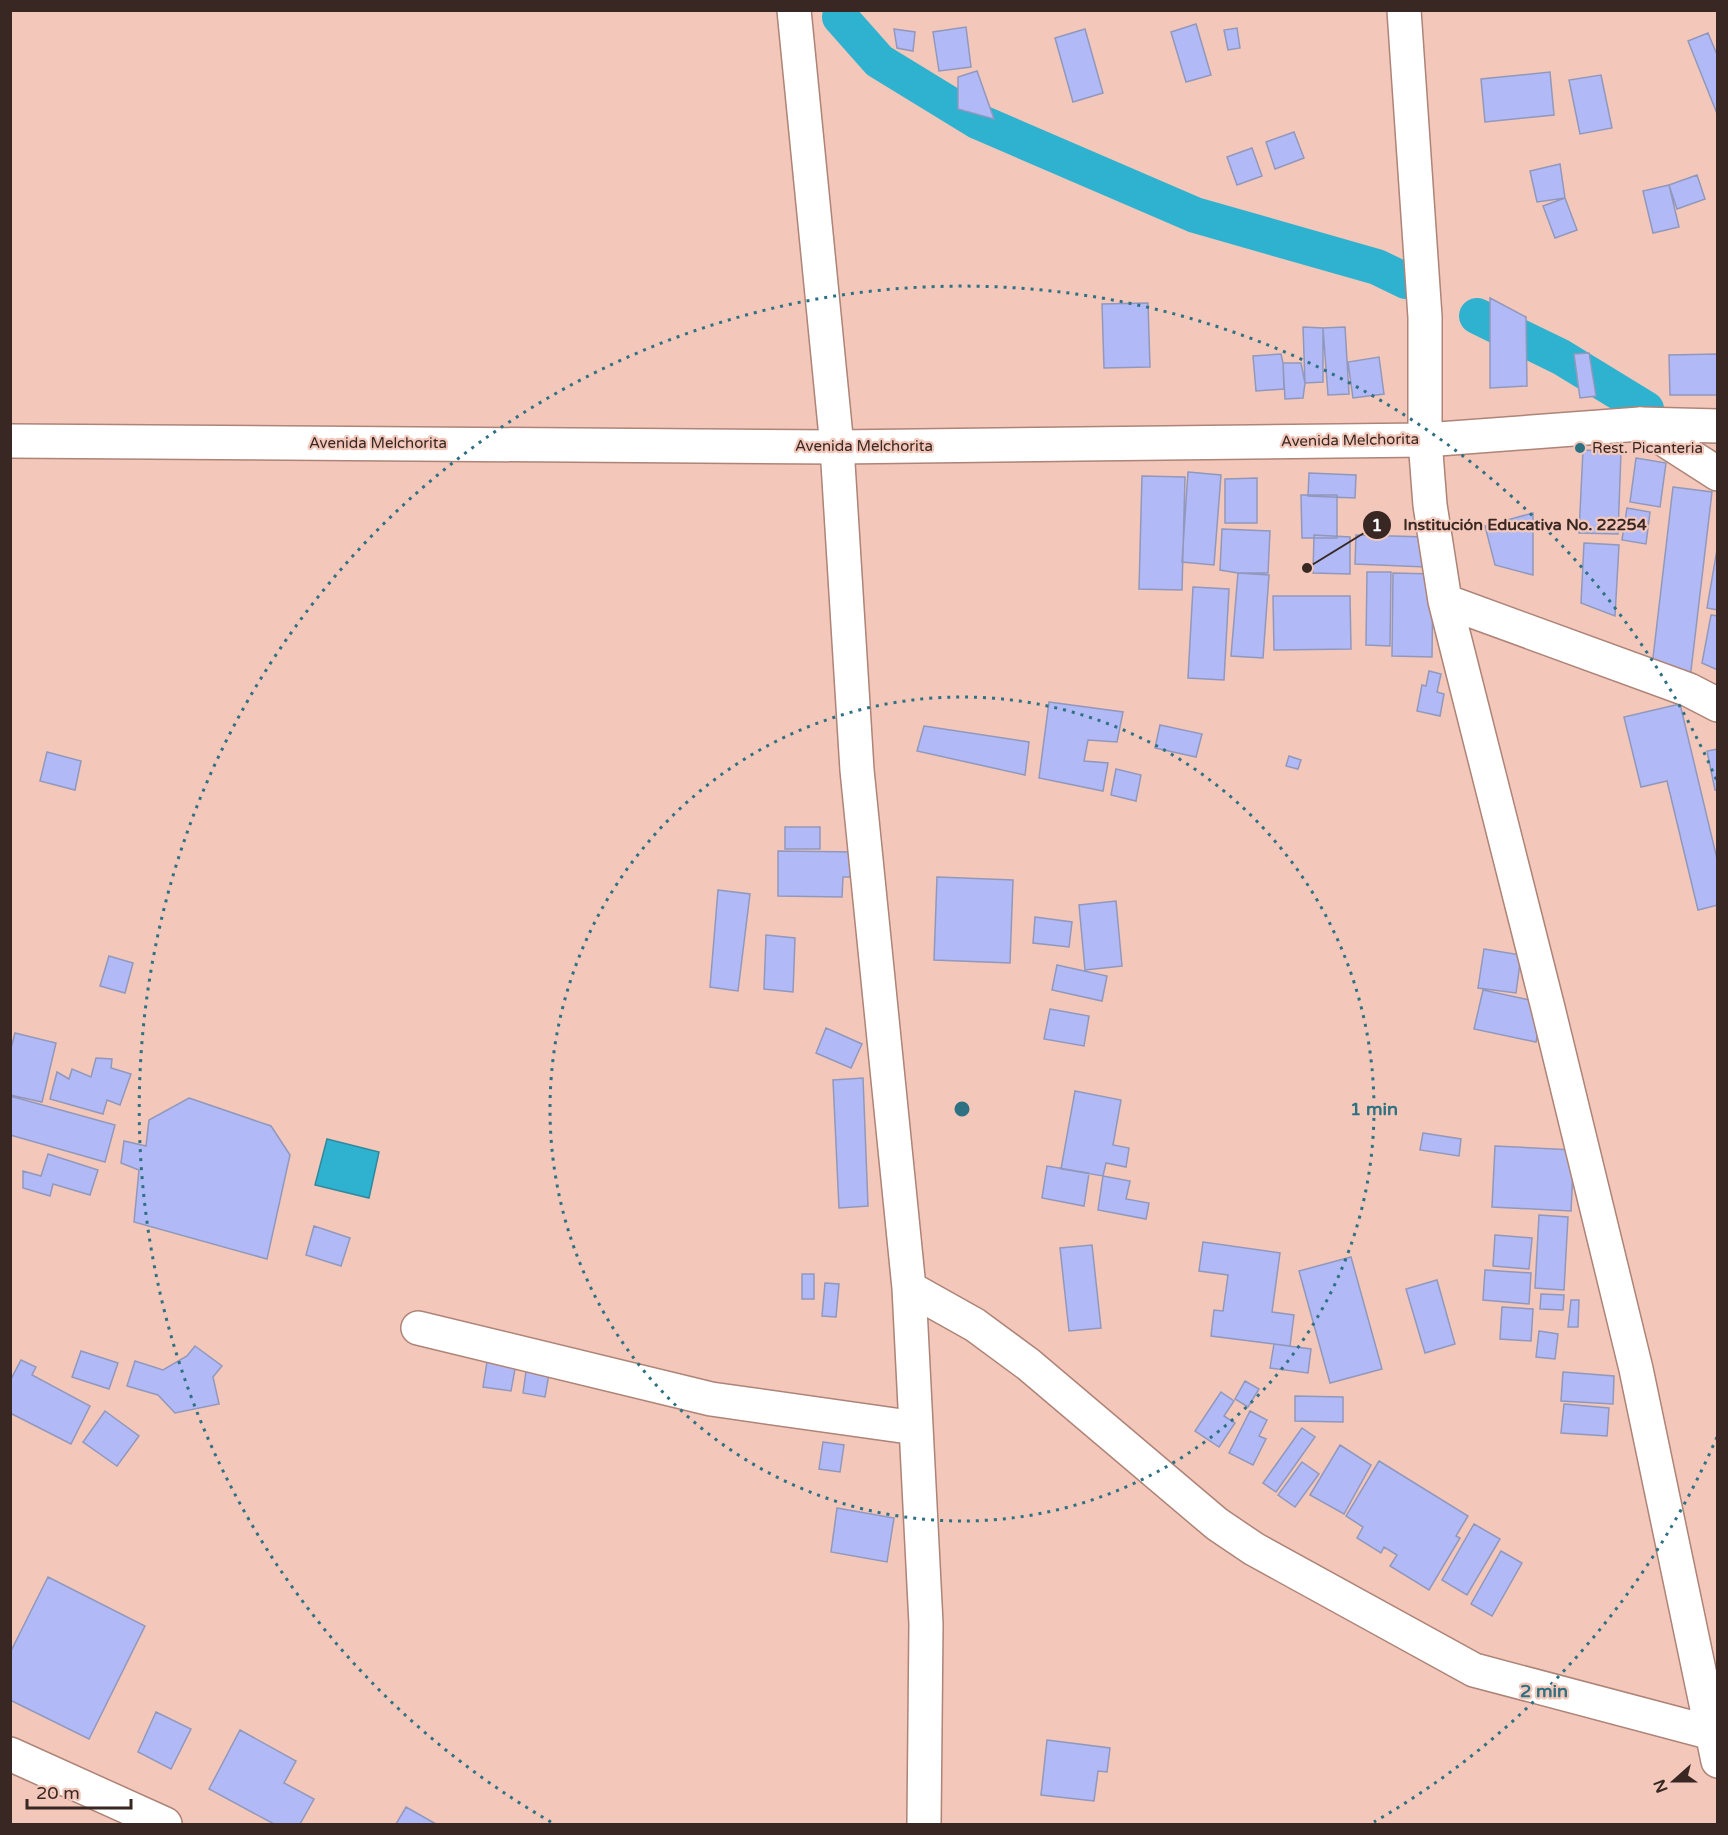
<svg xmlns="http://www.w3.org/2000/svg" width="1728" height="1835" font-family="'Varela Round',sans-serif">
  <rect width="100%" height="100%" fill="#f3c7ba"/>
  <!-- water -->
  <path fill="#2eb2d0" stroke="#31889c" stroke-width="1.5" d="M327,1139L379,1152L369,1198L315,1185Z"/>
  <g fill="none" stroke-linecap="round" stroke-linejoin="round">
    <!-- canal -->
    <path stroke="#2eb2d0" stroke-width="36" d="M840,17L879,61L977,121L1195,215L1377,267L1406,281
      M1477,316L1561,357L1646,409"/>
  </g>
  <!-- building -->
  <path fill="#b1baf7" stroke="#9198bc" stroke-width="1.5" d="M1196,24L1211,75L1186,82L1171,32Z
    M966,27L971,67L939,71L933,32Z
    M1237,28L1240,48L1228,50L1224,30Z
    M894,29L915,32L913,51L897,48Z
    M1085,29L1103,93L1073,102L1055,38Z
    M1708,33L1718,57V116L1688,41Z
    M977,71L994,119L958,109V77Z
    M1550,72L1554,115L1485,122L1481,79Z
    M1601,75L1612,128L1580,134L1569,80Z
    M1294,132L1304,158L1275,169L1266,142Z
    M1252,148L1262,176L1237,185L1227,157Z
    M1560,164L1565,198L1537,202L1530,171Z
    M1697,175L1705,199L1677,209L1669,185Z
    M1669,185L1679,227L1653,233L1643,191Z
    M1565,198L1577,230L1555,238L1543,206Z
    M1490,298L1526,317L1527,386L1490,388Z
    M1148,303L1150,367L1104,368L1102,304Z
    M1303,327L1323,328V382L1305,383Z
    M1345,327L1349,394L1328,395L1323,328Z
    M1589,353L1596,396L1580,398L1574,354Z
    M1281,354L1283,363L1284,389L1256,391L1253,356Z
    M1718,354V395H1670L1669,355Z
    M1379,357L1384,394L1353,398L1348,362Z
    M1283,363H1301L1305,383L1303,398L1285,399Z
    M1583,450L1621,452L1618,534L1579,533Z
    M1636,458L1666,463L1660,507L1630,502Z
    M1188,472L1221,475L1214,565L1182,562Z
    M1309,473L1356,475L1355,498L1308,496Z
    M1142,476L1185,477L1182,590L1139,589Z
    M1257,478V523H1225V479Z
    M1673,487L1712,492L1690,679L1651,675Z
    M1301,495H1337V538H1302Z
    M1627,508L1650,512L1646,544L1622,540Z
    M1533,513V575L1495,565L1485,526Z
    M1222,529L1270,531L1268,573H1238L1220,570Z
    M1314,535L1350,537V574L1313,573Z
    M1356,535L1427,537L1426,567L1355,564Z
    M1584,543L1619,545L1615,616L1581,603Z
    M1718,544V610L1707,608Z
    M1367,572H1391L1390,646L1366,645Z
    M1238,573L1269,575L1263,658L1231,656Z
    M1393,573L1433,574L1432,657L1392,656Z
    M1193,587L1229,589L1224,680L1188,678Z
    M1273,596H1350L1351,649L1274,650Z
    M1711,615L1718,616V670L1702,663Z
    M1429,671L1441,674L1437,692L1444,694L1440,716L1417,711L1422,685L1426,686Z
    M1049,702L1123,712L1117,742L1088,740L1084,761L1108,763L1103,791L1039,778Z
    M1680,704L1718,863V905L1698,910L1667,781L1641,787L1624,717Z
    M1160,725L1202,734L1196,757L1155,748Z
    M924,726L1029,742L1025,775L917,751Z
    M1718,749V790H1715L1707,751Z
    M47,752L81,761L75,790L40,781Z
    M1289,756L1301,760L1298,769L1286,766Z
    M1116,769L1141,775L1136,801L1111,795Z
    M785,827H820V849H785Z
    M778,851L856,852V877H843L842,897L778,896Z
    M937,877L1013,880L1010,963L934,960Z
    M718,890L750,894L738,991L710,987Z
    M1116,901L1122,966L1085,970L1079,905Z
    M1035,917L1072,922L1069,947L1033,943Z
    M766,935L795,938L793,992L764,989Z
    M1484,949L1521,955L1516,993L1478,988Z
    M109,956L133,963L125,993L100,986Z
    M1057,965L1107,976L1102,1001L1052,990Z
    M1483,990L1544,1003L1536,1042L1474,1029Z
    M1050,1009L1089,1016L1084,1046L1044,1039Z
    M826,1028L862,1044L851,1068L816,1053Z
    M15,1033L56,1043L42,1102L10,1095V1052Z
    M96,1058L112,1059L111,1068L131,1074L120,1105L107,1100L103,1114L50,1099L57,1072L69,1079L72,1069L91,1077Z
    M863,1078L868,1206L839,1208L833,1080Z
    M1075,1091L1121,1100L1113,1145L1129,1148L1126,1167L1106,1163L1103,1176L1061,1169Z
    M10,1096L115,1125L105,1162L10,1135Z
    M189,1098L271,1126L290,1155L267,1259L134,1222L139,1170L121,1163L124,1141L146,1146L149,1120Z
    M1423,1133L1461,1139L1459,1156L1420,1150Z
    M1495,1146L1574,1150L1571,1211L1492,1207Z
    M48,1154L98,1170L90,1195L53,1184L50,1196L23,1188V1171L41,1176Z
    M1047,1166L1089,1173L1084,1206L1042,1198Z
    M1103,1176L1130,1181L1126,1199L1149,1203L1146,1219L1098,1210Z
    M1539,1215L1568,1217L1564,1290L1535,1288Z
    M314,1226L350,1238L341,1266L306,1255Z
    M1495,1235L1532,1238L1529,1269L1493,1266Z
    M1203,1242L1280,1253L1272,1312L1294,1315L1290,1346L1211,1336L1214,1310L1223,1311L1228,1275L1199,1271Z
    M1092,1245L1101,1328L1069,1331L1060,1248Z
    M1351,1257L1382,1369L1330,1383L1299,1271Z
    M1485,1270L1531,1273L1529,1304L1483,1300Z
    M802,1274H814V1299H802Z
    M1437,1280L1455,1344L1425,1353L1406,1289Z
    M825,1283L839,1284L836,1317L822,1316Z
    M1541,1294L1564,1295L1563,1310L1540,1309Z
    M1571,1300H1579L1578,1327H1568Z
    M1502,1307L1533,1309L1531,1341L1500,1339Z
    M1539,1331L1558,1334L1555,1359L1536,1357Z
    M1274,1344L1311,1349L1308,1373L1270,1368Z
    M195,1346L222,1366L213,1377L219,1404L175,1413L158,1395L127,1386L135,1361L163,1370L187,1356Z
    M489,1349L518,1353L511,1391L483,1387Z
    M81,1351L118,1363L109,1389L72,1377Z
    M21,1360L36,1367L32,1375L90,1406L71,1444L10,1413V1381Z
    M527,1364L550,1368L545,1397L523,1393Z
    M1563,1372L1614,1376L1613,1404L1561,1401Z
    M1245,1381L1259,1389L1248,1407L1235,1399Z
    M1221,1392L1234,1401L1224,1416L1235,1423L1219,1447L1195,1431Z
    M1295,1396L1343,1397V1422L1295,1421Z
    M1564,1404L1609,1408L1607,1436L1561,1433Z
    M105,1411L139,1436L117,1466L83,1442Z
    M1250,1411L1267,1420L1259,1436L1266,1439L1253,1465L1229,1453Z
    M1302,1428L1315,1437L1276,1492L1263,1483Z
    M823,1442L844,1445L840,1472L819,1469Z
    M1340,1445L1371,1465L1344,1514L1310,1495Z
    M1379,1461L1468,1516L1456,1536L1460,1538L1429,1590L1390,1566L1397,1555L1384,1547L1381,1553L1357,1538L1363,1527L1346,1516Z
    M1302,1462L1319,1474L1295,1507L1278,1495Z
    M837,1508L894,1518L887,1562L831,1552Z
    M1474,1524L1500,1539L1467,1595L1442,1580Z
    M1501,1551L1522,1563L1492,1616L1471,1604Z
    M48,1577L145,1626L89,1739L10,1700V1653Z
    M156,1712L191,1729L171,1769L138,1752Z
    M240,1730L296,1761L284,1783L314,1799L300,1824H274L209,1789Z
    M1047,1740L1110,1748L1107,1772L1098,1771L1094,1801L1041,1795Z
    M406,1807L436,1824H396Z"/>
  <g fill="none" stroke-linecap="round" stroke-linejoin="round">
    <defs>
      <path id="minor" d="M794,10L837,447L857,770L909,1288L975,1325L1028,1364L1217,1524L1254,1549L1474,1670L1712,1733
        M1404,10L1425,317V440L1430,505L1445,601L1548,1008L1636,1369L1718,1761
        M1640,424L1718,474
        M1445,601L1689,690L1718,705
        M909,1288L926,1624L924,1824
        M418,1328L711,1399L916,1428
        M10,1754L165,1824"/>
      <path id="major" d="M10,441L837,447L1425,440L1640,424L1718,426"/>
    </defs>
    <!-- minor casing -->
    <use href="#minor" stroke="#ad8477" stroke-width="36"/>
    <!-- major casing -->
    <use href="#major" stroke="#ad8477" stroke-width="36"/>
    <!-- minor -->
    <use href="#minor" stroke="#fff" stroke-width="33"/>
    <!-- major -->
    <use href="#major" stroke="#fff" stroke-width="33"/>
  </g>
  <!-- distance rings -->
  <g fill="none" stroke="#2e7182" stroke-width="3" stroke-dasharray="3 6">
    <circle cx="962" cy="1109" r="412"/>
    <path d="M1717 1437A823 823 0 0 1 1374 1822M551 1822A823 823 0 1 1 1717 781"/>
  </g>
  <!-- markers -->
  <circle fill="#2e7182" stroke="#f3c7ba" stroke-width="2" cx="1580" cy="448" r="6"/>
  <g text-anchor="middle" dominant-baseline="central" stroke-width="4.5" stroke-linejoin="round" paint-order="stroke">
    <!-- street labels -->
    <g font-size="15" fill="#382722" stroke="#f3c7ba">
      <text transform="translate(1350 440) rotate(-1)">Avenida Melchorita</text>
      <text x="378" y="443">Avenida Melchorita</text>
      <text x="864" y="446">Avenida Melchorita</text>
    </g>
    <!-- poi labels -->
    <g font-size="15" fill="#382722" stroke="#f3c7ba" text-anchor="start">
      <text x="1592" y="448">Rest. Picanteria</text>
    </g>
  </g>
  <circle cx="962" cy="1109" r="9" fill="#2e7182" stroke="#f3c7ba" stroke-width="3"/>
  <g font-size="18" text-anchor="middle" font-weight="bold" fill="#2e7182" stroke="#f3c7ba" stroke-width="4.5" stroke-linejoin="round" paint-order="stroke">
    <text x="1374" y="1115">1 min</text>
    <text x="1544" y="1697">2 min</text>
  </g>
  <!-- callouts -->
  <path fill="none" stroke="#382722" stroke-width="2" d="M1307 568L1377 525"/>
  <g fill="#382722" stroke="#f3c7ba" stroke-width="2">
    <circle cx="1307" cy="568" r="6"/>
    <circle cx="1377" cy="525" r="15"/>
  </g>
  <g font-size="18" text-anchor="middle" font-weight="bold" fill="#fff">
    <text x="1377" y="531">1</text>
  </g>
  <g font-size="16" text-anchor="middle" font-weight="bold" fill="#382722" stroke="#f3c7ba" stroke-width="4.5" stroke-linejoin="round" paint-order="stroke">
    <text x="1525" y="530">Institución Educativa No. 22254</text>
  </g>
  <!-- border -->
  <rect width="1728" height="1835" fill="none" stroke="#382722" stroke-width="24"/>
  <!-- north arrow -->
  <g transform="translate(1674 1781) rotate(249)" stroke="#f3c7ba" stroke-width="4.5" paint-order="stroke">
  <path d="M0-4.5L10 22L0 15L-10 22Z" fill="#382722"/>
  <text y="-9" font-size="16" font-weight="bold" text-anchor="middle" fill="#382722">N</text>
  </g>
  <!-- scale -->
  <path d="M27 1799v9h104v-9" fill="none" stroke="#382722" stroke-width="3"/>
  <text x="36" y="1799" font-size="18" fill="#382722" stroke="#f3c7ba" stroke-width="4.5" paint-order="stroke">20 m</text>
</svg>
